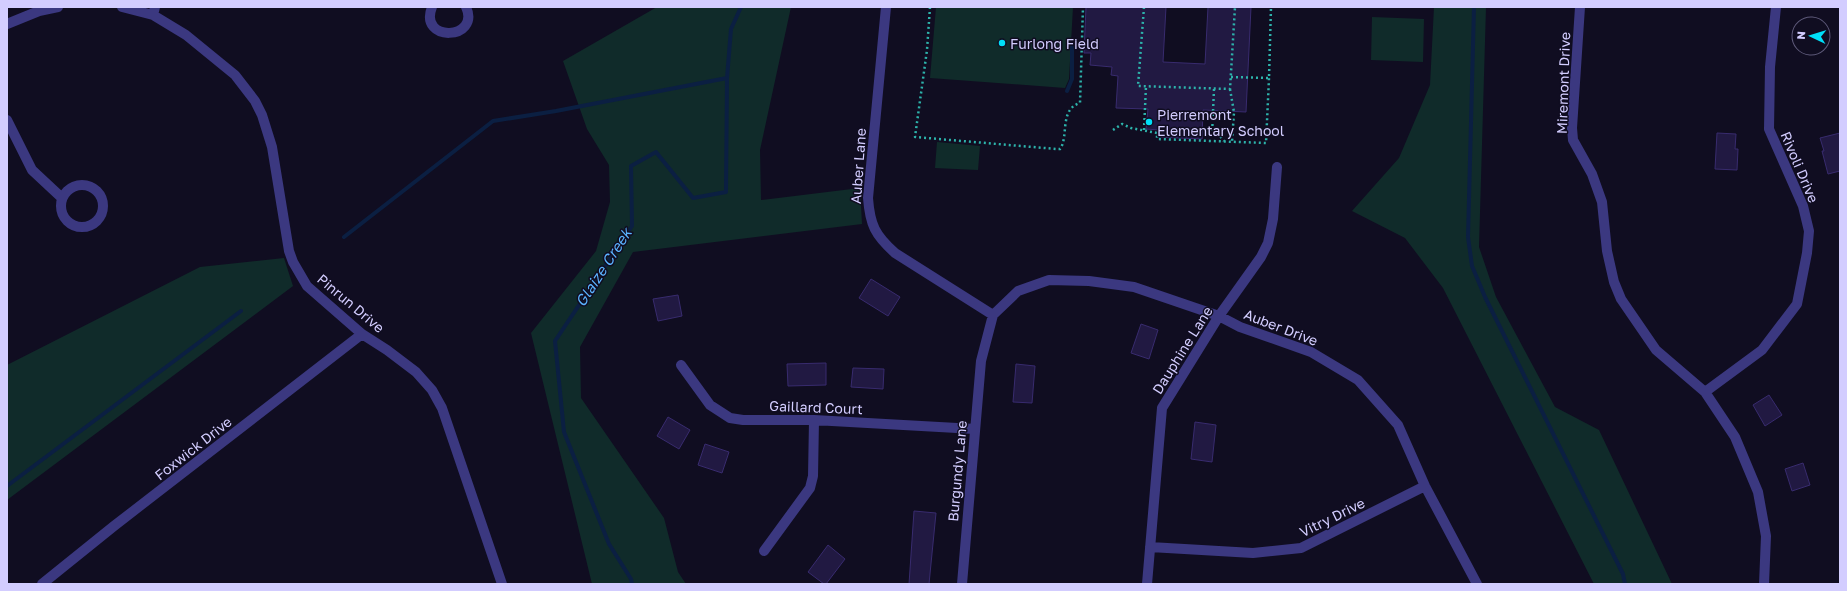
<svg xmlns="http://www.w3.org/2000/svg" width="1847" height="591" font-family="'Golos Text',sans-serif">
  <rect width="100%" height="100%" fill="#100d21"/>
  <!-- green -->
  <path fill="#102b2a" d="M657,7H791L760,150L761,200L860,188L862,224L633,252L580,347L581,398L664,518L678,572L686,584H592L531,333L596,251L610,202L609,165L587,129L563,61Z
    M936,7H1073L1069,79L1065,88L930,78Z
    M1434,7H1486L1479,247L1496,297L1555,407L1599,430L1672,584H1594L1443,288L1405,238L1352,211L1399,158L1430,85Z
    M1372,17L1424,19L1423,62L1371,60Z
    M937,142L980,146L978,170L935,168Z
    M284,258L293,286L7,500V365L200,267Z"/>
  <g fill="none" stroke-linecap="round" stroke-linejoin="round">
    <!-- stream -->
    <path stroke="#0b1f42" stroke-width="4" d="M1474,7L1468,237L1472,266L1485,297L1623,574L1625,584
      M1067,91L1072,79V47
      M344,237L493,121L556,111L727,78
      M7,486L241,311
      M632,584L631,579L609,544L564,432L555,341L632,226L631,166L656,152L693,198L726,192L727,78L731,29L741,7"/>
  </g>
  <!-- building -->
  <path fill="#211942" stroke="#382b6e" d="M1086,7H1166L1163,62L1205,64L1208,7H1251L1246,112L1203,110L1202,139L1158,137L1159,130L1146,129L1148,109L1116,108L1118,76L1111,75L1112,67L1090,65L1091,53H1084Z
    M1717,133L1736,134L1735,149H1738L1737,170L1715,169Z
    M1840,133V171L1828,174L1822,151H1824L1820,138Z
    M871,279L900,297L888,316L859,298Z
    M678,295L682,316L658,321L653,299Z
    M1141,324L1158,330L1149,359L1131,353Z
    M826,363V385L788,386L787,364Z
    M1016,364L1035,366L1032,403L1013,402Z
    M853,368L884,369L883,389L851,387Z
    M1769,395L1782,415L1765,426L1753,405Z
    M668,417L690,430L679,449L657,436Z
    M1195,422L1216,425L1212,462L1191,459Z
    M705,444L729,452L722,473L698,465Z
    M1803,463L1810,485L1792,491L1785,469Z
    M914,511L936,513L929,584H909Z
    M828,545L845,559L826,584H824L808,572Z"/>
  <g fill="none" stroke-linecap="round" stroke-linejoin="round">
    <!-- path -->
    <path stroke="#2db3ab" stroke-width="2.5" stroke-dasharray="2 3" stroke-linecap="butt" d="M930,7L927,50L915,137L1056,149H1060C1069,137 1059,109 1080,103L1083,7
      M1144,7L1138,86L1230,89L1235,7
      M1231,77L1269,78L1271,7
      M1214,89L1212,135H1219L1224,141
      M1230,89L1234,112L1232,142
      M1113,130L1122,124L1131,128L1157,133V139L1266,143L1269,78
      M1144,130L1146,86"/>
    <!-- street -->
    <path stroke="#3b3880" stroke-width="10" d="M122,7L153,15L155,7
      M432,7C418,43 481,40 466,7
      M886,7L868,198C870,225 875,235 895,253L993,315L981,361L962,584
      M1580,7L1572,128L1573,140L1592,174L1602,202L1607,251L1614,282L1621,299L1656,350L1705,392L1735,437L1758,492L1766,536L1764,584
      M153,15L186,35L235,75L255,101L262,115L272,147L289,251L293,262L307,286L362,334L387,350L416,372L432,390L442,408L502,584
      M7,24L39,11L58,7
      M7,120L32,170L62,198
      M61 206a21 21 0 1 1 42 0a21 21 0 1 1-42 0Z
      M993,315L1018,291L1049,280L1089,281L1134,287L1219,316L1240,327L1311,352L1358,380L1398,425L1425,486L1477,584
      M681,365L710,405L730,418L743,420H814L975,429
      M1705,392L1762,350L1797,304L1807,253L1809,231L1803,206L1769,129L1770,67L1776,7
      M1150,547L1253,553L1301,548L1425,486
      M764,551L810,488L813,476L814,420
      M42,584L114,526L362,334
      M1147,584L1162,408L1219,316L1261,257L1268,243L1273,219L1277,167"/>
  </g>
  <!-- markers -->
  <g fill="#00dff8" stroke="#100d21" stroke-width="1.5">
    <circle cx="1002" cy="43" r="4"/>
    <circle cx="1149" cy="122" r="4"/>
  </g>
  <g text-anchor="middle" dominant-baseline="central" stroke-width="3" stroke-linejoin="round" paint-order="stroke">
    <!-- poi labels -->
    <g font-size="14" fill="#d3cdff" stroke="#100d21" text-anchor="start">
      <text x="1010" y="43">Furlong Field</text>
      <text x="1157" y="114">Pierremont<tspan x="1157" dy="16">Elementary School</tspan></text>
    </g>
    <!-- street labels -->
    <g font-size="14" fill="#d3cdff" stroke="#100d21">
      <text transform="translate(1563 83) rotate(-88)">Miremont Drive</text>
      <text transform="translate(858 166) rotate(-86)">Auber Lane</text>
      <text transform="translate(1800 167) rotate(67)">Rivoli Drive</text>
      <text transform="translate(351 303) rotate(40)">Pinrun Drive</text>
      <text transform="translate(1281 327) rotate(21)">Auber Drive</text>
      <text transform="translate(1182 350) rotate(-58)">Dauphine Lane</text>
      <text transform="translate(816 407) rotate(2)">Gaillard Court</text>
      <text transform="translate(193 448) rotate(-38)">Foxwick Drive</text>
      <text transform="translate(957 471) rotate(-85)">Burgundy Lane</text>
      <text transform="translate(1332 517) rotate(-26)">Vitry Drive</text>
    </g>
    <!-- water labels -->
    <g font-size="15" font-style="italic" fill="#5bb3ff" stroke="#100d21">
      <text transform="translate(603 267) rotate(-57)">Glaize Creek</text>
    </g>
  </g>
  <!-- border -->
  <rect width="1847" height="591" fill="none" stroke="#d3cdff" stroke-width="16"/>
  <!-- north arrow -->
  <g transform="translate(1811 36) rotate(274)"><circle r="19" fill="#100d21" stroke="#5e5a7a"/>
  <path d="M0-3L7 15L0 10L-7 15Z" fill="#00dff8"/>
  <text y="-6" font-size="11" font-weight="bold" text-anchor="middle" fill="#d3cdff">N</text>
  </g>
</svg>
